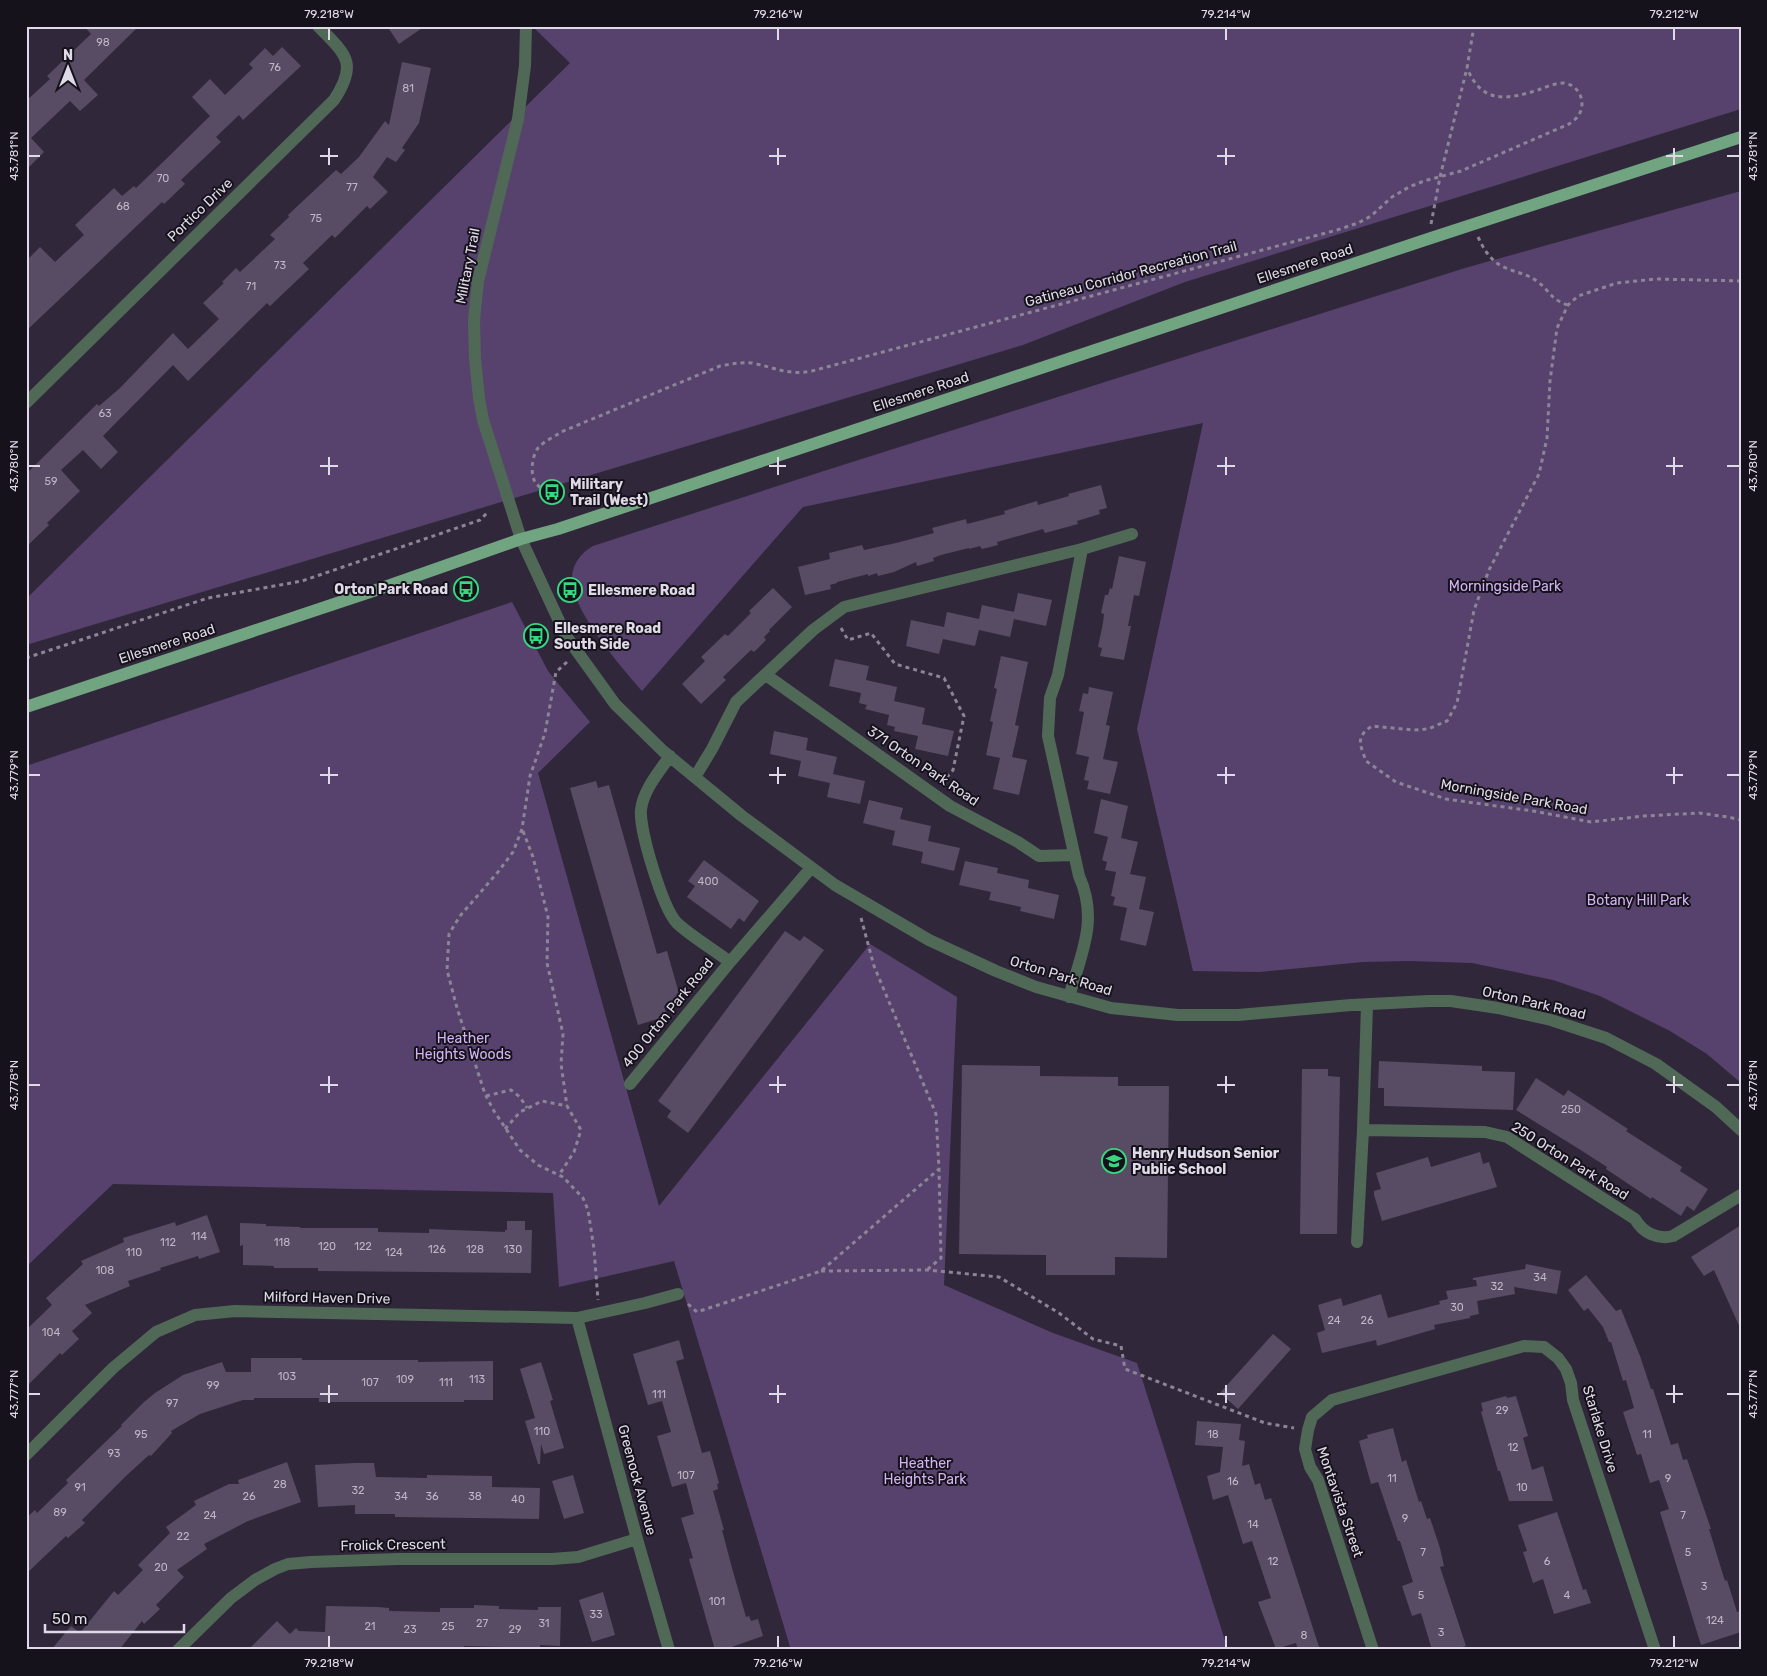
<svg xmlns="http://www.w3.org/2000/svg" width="1767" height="1676" font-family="Rubik,sans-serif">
  <rect width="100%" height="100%" fill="#31273b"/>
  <!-- green -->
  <path fill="#57426d" d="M532,26H1741V109L1185,282L1023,345L26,645V599L570,63Z
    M1741,191V1083L1707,1054L1670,1031L1600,996L1553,980L1472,963L1410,961L1363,962L1259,972L1193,971L1137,729L1203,423L803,507L642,691C621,666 571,611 572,577C573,563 581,553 593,546L827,470L1465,268Z
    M512,602L548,671L590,722L538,773L659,1206L870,944L957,997L944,1285L1053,1333L1137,1363L1228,1650H791L674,1261L559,1287L553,1193L113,1184L26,1267V766Z"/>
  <!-- building -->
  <path fill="#574c63" d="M84,26H139L84,80L98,95L80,111L70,101L31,138L44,152L26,170V101L50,79L47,76L91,34Z
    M387,26H425L399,44Z
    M282,47L301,66L243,120L239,115L216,137L221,142L181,180L185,184L164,204L162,202L26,331V261L40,247L55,262L84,235L75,225L114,188L122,196L134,186L136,188L162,163L210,116L192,97L210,79L225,95L253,68L249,64L265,48L273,56Z
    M402,62L431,68L419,123L402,148L405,150L396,162L387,157L373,177L388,192L370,209L367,206L335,238L332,235L303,263L309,269L270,306L267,303L188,381L173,365L103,436L118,452L101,469L83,450L61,470L80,491L47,523L49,525L26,547V474L97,404L99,406L120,388L173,333L188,349L219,319L203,303L224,283L222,282L236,268L240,272L275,239L270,235L289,217L288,215L336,170L341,174L359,157L385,121L389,125Z
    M1101,485L1107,508L1099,510L1100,514L1077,521L1078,524L1045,533L1043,529L997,542L998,545L982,549L980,546L969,549V548L941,555L933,558L934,561L917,566L916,562L894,572L878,576L877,573L868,576V574L837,582V583L830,585L831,589L805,595L798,567L830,559L829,553L862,545L864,550L896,543L934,533L932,528L966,519L967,524L1005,514L1004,511L1037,501L1038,505L1069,496L1068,494Z
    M1119,556L1146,562L1139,596L1134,595L1128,626H1131L1124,660L1100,656L1102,648L1098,647L1103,623L1104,614L1101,613L1105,595H1108L1110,588L1112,589Z
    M773,588L792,607L769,630L770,631L764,637L766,640L754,652L751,650L723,677L726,680L701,704L682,684L705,661L701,657L725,634L728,636L751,613L749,611Z
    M1018,593L1052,600L1046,626L1014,619L1010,637L979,630L975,646L943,639L939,654L906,646L911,620L944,627L947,612L979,619L982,605L1014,612Z
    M1001,656L1028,662L1015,725L1019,726L1012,757L1027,760L1019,795L993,789L1000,758L986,755L993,722L990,721L997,689L994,688Z
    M835,659L869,666L866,680L897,687L894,701L925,708L922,724L954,731L948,756L915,749L918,736L894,731L895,727L887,725L889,715L865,709L867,705L859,703L861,693L829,686Z
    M1089,687L1113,692L1106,725L1110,726L1103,759L1118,762L1110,794L1087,789L1089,781L1084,780L1089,757L1076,754L1084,712L1079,711L1083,693L1088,694Z
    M774,731L808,738L806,750L837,757L833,774L865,781L860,804L827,797L830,783L798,776L801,761L770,754Z
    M596,781L598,788L609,785L657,954L667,951L682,1004L665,1009L667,1016L638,1025L570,788Z
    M1101,799L1128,806L1121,838L1138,842L1130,874L1146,877L1139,909L1154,912L1146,946L1120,940L1127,908L1113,905L1115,897L1111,896L1116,872L1105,870L1107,862L1102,860L1108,837L1094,833Z
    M869,800L903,808L900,819L931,826L928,841L960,848L954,871L921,863L923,852L892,845L895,831L863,823Z
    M704,860L759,901L744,922L739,918L731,929L687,897L695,886L688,881Z
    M965,861L998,868L997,873L1029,880L1028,888L1059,895L1054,919L1020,911L1021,907L989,900L991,892L959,885Z
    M785,931L800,941L804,936L824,950L688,1133L667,1117L671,1111L658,1101Z
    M1379,1061L1482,1066V1071L1515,1072L1513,1110L1384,1106V1088H1378Z
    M962,1065L1040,1066V1076L1118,1077V1086H1169L1167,1258L1115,1257V1275H1046V1255L959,1254Z
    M1302,1069H1328V1076L1340,1077L1337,1234H1300Z
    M1536,1078L1564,1096L1568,1090L1628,1129L1626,1131L1682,1167L1680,1171L1708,1189L1694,1211L1687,1206L1681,1216L1652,1197L1651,1199L1606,1169L1607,1167L1579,1149L1516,1110Z
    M1480,1152L1483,1164L1489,1162L1497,1187L1382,1221L1374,1195V1191L1381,1189L1376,1173L1428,1157L1431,1167Z
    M207,1215L220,1252L199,1259L198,1256L160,1268L161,1270L128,1281L130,1286L85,1305L92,1313L72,1331L79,1339L62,1355L60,1353L26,1387V1330L52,1305L46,1298L83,1264L81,1261L124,1242L123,1238L175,1222L176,1226Z
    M507,1221H525V1230H532L531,1273L318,1271V1268H274V1266L243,1265V1245L240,1246V1223L266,1224V1226L300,1227V1228H378V1232L429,1233V1229L505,1232V1230H507Z
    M1741,1225V1330L1714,1270L1704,1276L1691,1257Z
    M1526,1264L1561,1271L1557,1294L1514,1287L1515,1294L1477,1301L1479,1314L1470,1316V1318L1434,1325L1435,1329L1377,1346L1376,1340L1322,1353L1317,1333L1325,1330L1318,1305L1341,1298L1343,1306L1381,1294L1388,1318L1440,1304L1439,1301L1448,1299L1446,1291L1477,1286L1476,1280H1473V1278L1525,1269Z
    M1586,1275L1616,1311L1621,1309L1640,1356L1651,1389H1653L1671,1445L1678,1443L1683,1460L1687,1459L1711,1529H1709L1725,1581L1727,1580L1737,1612L1741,1611V1632L1701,1645L1660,1512L1669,1509L1659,1480L1650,1483L1641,1454L1637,1455L1623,1412L1634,1408L1626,1380L1623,1381L1611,1342H1609L1603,1327L1588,1308L1584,1311L1568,1290Z
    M1273,1334L1291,1349L1238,1409L1220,1393Z
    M679,1340L684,1359L676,1361L702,1453L710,1451L719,1483L717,1484L718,1489L713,1491L724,1530H722L732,1568L746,1617L749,1616L751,1621L758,1619L763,1636L723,1650H715L689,1559L693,1558L681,1518L694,1514L686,1483L672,1487L657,1436L671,1432L662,1401L648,1405L633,1354Z
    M251,1358H302V1360H418V1362L493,1361V1400H464V1402H319V1398H254V1400H243L200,1414L171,1431L172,1433L151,1456L149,1455L127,1475L82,1520L85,1523L68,1538L66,1536L26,1574V1518L35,1510L37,1513L68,1483L66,1480L122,1426L121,1425L144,1402L155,1393L183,1375L222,1362L226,1372H251Z
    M541,1362L553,1400L550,1401L564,1448L544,1454L541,1444L540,1464H538L525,1421L535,1418L520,1369Z
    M1506,1396L1507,1398L1516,1396L1528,1436L1523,1438L1532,1470L1543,1466L1553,1501H1509L1500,1471H1498L1481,1412L1483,1411L1481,1403Z
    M1197,1421L1241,1424L1239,1440L1245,1441L1242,1466L1249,1464L1255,1485L1260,1483L1265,1500L1271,1498L1320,1650H1298L1296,1643L1276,1649L1258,1602L1271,1598L1252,1541L1243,1544L1228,1495L1213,1500L1207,1476L1220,1472L1223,1447L1195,1445Z
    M1393,1428L1402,1462L1406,1460L1419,1502L1421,1501L1427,1519L1430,1518L1440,1548L1444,1566L1440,1567L1466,1646L1453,1650H1432L1421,1613L1412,1616L1402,1586L1413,1582L1400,1541H1398L1378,1482L1371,1484L1359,1441L1368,1438L1367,1435Z
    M287,1462L301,1502L248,1521L204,1544L207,1549L177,1570L184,1577L156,1605L160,1609L144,1624L142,1621L119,1650H51L71,1626L80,1633L114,1591L118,1595L143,1570L138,1565L170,1533L166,1527L196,1505L194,1501L229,1484H239L238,1480Z
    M355,1463H374L376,1477L427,1478V1475L492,1476V1487L540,1488L539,1519L395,1517V1514H355V1505L318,1507L315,1465Z
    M573,1475L584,1513L564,1519L552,1481Z
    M1557,1512L1583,1590L1586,1589L1591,1603L1554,1614L1543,1579L1533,1583L1523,1552L1527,1551L1518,1525Z
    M603,1592L615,1635L592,1642L579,1600Z
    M474,1605L499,1606V1609L538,1610V1607H561L560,1646L540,1645V1650H507V1647L464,1646V1649L401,1650V1648H367V1650H248L277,1621L290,1634L296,1628L299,1631L325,1632L326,1606L377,1607L389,1608V1611L440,1612V1608H474Z"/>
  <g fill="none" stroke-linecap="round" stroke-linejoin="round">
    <!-- path -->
    <path stroke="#8c8595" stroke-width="3" stroke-dasharray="4 4" stroke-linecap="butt" d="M1431,224L1440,177L1467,68L1474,26
      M1478,237C1484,250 1492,263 1506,268C1517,273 1528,274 1538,282C1550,291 1551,300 1568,305
      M1741,281L1656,279L1617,283L1578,296L1568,305L1557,328L1550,381L1547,438L1539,474L1489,570L1474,610L1457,703L1447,721L1428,729L1413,730L1372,726L1365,731L1361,737L1360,744L1366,761L1396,782L1446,799L1533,811L1591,822L1644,816L1699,813L1728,817L1741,820
      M546,493C543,490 538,486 535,482C530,473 532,456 538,448C544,441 554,437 561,432L720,366C731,364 741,362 752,363C774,367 788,376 812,371L1337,230L1358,223L1371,216L1392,197L1409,187L1424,181L1461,171L1569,124C1572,122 1576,119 1578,116C1587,104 1580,85 1564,83C1555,83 1546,87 1538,90C1506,100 1482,104 1467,68
      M841,628L848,640L871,633L895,664L944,678L964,716L953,770L943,782
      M26,658L208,598L302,581L480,520L488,512
      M567,662L556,672L545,733L530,776L522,829L513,852L498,872L460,916L449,934L447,970L457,1008L485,1094L494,1111L520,1150L538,1165L563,1177L583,1198L588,1210L594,1249L598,1300
      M523,831L533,857L548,917L547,963L563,1034L561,1064L567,1106
      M861,918L874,966L936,1114L939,1169L941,1258L928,1269
      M486,1096L511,1090L520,1097L527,1108
      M505,1129L520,1112L542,1101L567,1106L581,1130L574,1152L559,1175
      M821,1271L928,1270L999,1277L1059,1313L1093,1339L1121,1346L1125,1369L1265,1423L1294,1428
      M688,1304L697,1312L821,1271L939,1169"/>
    <!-- minor -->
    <path stroke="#506957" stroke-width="12" d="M526,26L525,66L518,119L478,281L474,320L475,359L479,398L483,420L521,539L566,636L615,704L663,751L742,816L835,885L929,940L996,971L1036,987L1111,1008L1178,1015H1238L1351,1005L1429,1001H1451L1498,1008L1551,1020L1606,1038L1656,1064L1716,1107L1741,1130
      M26,403L334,100C359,62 345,54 318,26
      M766,675L950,806L1018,842L1039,856L1074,855
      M670,756C659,772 643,790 641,810C639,830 663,909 677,923C692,937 713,949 730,962
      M695,777L712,749L736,702L813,630L844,607L1082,549L1132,534
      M1069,997C1081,954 1099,920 1079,876L1048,736L1050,698L1058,675L1082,549
      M630,1084L730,962L811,868
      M1363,1130L1485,1132L1507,1137L1635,1219C1643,1233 1658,1240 1673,1236L1741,1195
      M1357,1242L1363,1130L1367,1005
      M577,1318L637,1539L669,1650
      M26,1455L113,1368L156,1332L195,1315L235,1311L577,1318L645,1303L678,1294
      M178,1650L231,1598L255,1580L275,1569L288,1564L311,1562L398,1559H552L578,1557L637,1539
      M1373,1650L1318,1480L1310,1467L1305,1449L1308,1430L1312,1417L1332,1400L1524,1346L1544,1347L1558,1358L1566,1369L1571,1383L1573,1400L1655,1650"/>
    <!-- major -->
    <path stroke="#71a481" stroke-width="12" d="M26,707L379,589L521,539L558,529L1428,239L1741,137"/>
  </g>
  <!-- ticks -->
  <path fill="none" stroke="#e0dae8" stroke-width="2" d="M329,28V40M778,28V40M1226,28V40M1674,28V40M329,148V165M778,148V165M1226,148V165M1674,148V165M28,156H40M320,156H338M769,156H786M1217,156H1235M1666,156H1683M1727,156H1740M329,457V475M778,457V475M1226,457V475M1674,457V475M28,466H40M320,466H338M769,466H786M1217,466H1235M1666,466H1683M1727,466H1740M329,767V784M778,767V784M1226,767V784M1674,767V784M28,775H40M320,775H338M769,775H786M1217,775H1235M1666,775H1683M1727,775H1740M329,1076V1093M778,1076V1093M1226,1076V1093M1674,1076V1093M28,1085H40M320,1085H338M769,1085H786M1217,1085H1235M1666,1085H1683M1727,1085H1740M329,1385V1403M778,1385V1403M1226,1385V1403M1674,1385V1403M28,1394H40M320,1394H338M769,1394H786M1217,1394H1235M1666,1394H1683M1727,1394H1740M329,1636V1648M778,1636V1648M1226,1636V1648M1674,1636V1648"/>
  <!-- icons -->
  <defs>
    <symbol id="bus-ring" viewBox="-11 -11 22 22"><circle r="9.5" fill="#16121b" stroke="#36d880" stroke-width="1.5"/><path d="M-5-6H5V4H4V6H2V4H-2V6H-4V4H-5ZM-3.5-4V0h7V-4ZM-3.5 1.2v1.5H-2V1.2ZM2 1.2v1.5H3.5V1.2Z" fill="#36d880"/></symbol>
    <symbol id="school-ring" viewBox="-11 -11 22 22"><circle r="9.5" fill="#16121b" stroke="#36d880" stroke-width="1.5"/><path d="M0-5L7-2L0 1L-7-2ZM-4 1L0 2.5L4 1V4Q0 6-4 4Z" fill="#36d880"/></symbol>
  </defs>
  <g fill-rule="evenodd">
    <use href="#bus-ring" x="538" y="478" width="28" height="28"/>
    <use href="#bus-ring" x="452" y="575" width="28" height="28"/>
    <use href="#bus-ring" x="556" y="576" width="28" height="28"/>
    <use href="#bus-ring" x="522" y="622" width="28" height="28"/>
    <use href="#school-ring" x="1100" y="1147" width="28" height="28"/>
  </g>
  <g text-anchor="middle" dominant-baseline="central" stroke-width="4" stroke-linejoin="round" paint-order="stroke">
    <!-- number labels -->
    <g font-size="11" fill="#beb6c7">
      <text x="103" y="42">98</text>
      <text x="275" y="67">76</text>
      <text x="408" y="88">81</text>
      <text x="163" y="178">70</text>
      <text x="352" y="187">77</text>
      <text x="123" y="206">68</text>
      <text x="316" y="218">75</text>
      <text x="280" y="265">73</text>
      <text x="251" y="286">71</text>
      <text x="105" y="413">63</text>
      <text x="51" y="481">59</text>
      <text x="708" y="881">400</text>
      <text x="1571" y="1109">250</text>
      <text x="199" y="1236">114</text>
      <text x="168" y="1242">112</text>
      <text x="282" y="1242">118</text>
      <text x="327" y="1246">120</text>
      <text x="363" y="1246">122</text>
      <text x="437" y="1249">126</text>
      <text x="475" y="1249">128</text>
      <text x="513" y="1249">130</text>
      <text x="134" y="1252">110</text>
      <text x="394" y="1252">124</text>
      <text x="105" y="1270">108</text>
      <text x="1540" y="1277">34</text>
      <text x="1497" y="1286">32</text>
      <text x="1457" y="1307">30</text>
      <text x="1334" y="1320">24</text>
      <text x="1367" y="1320">26</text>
      <text x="51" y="1332">104</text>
      <text x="287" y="1376">103</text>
      <text x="405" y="1379">109</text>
      <text x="477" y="1379">113</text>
      <text x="370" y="1382">107</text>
      <text x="446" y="1382">111</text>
      <text x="213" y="1385">99</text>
      <text x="659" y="1394">111</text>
      <text x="172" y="1403">97</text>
      <text x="1502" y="1410">29</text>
      <text x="542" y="1431">110</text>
      <text x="141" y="1434">95</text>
      <text x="1213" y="1434">18</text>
      <text x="1647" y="1434">11</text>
      <text x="1513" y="1447">12</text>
      <text x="114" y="1453">93</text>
      <text x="686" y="1475">107</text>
      <text x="1392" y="1478">11</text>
      <text x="1668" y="1478">9</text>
      <text x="1233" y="1481">16</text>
      <text x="280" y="1484">28</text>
      <text x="80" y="1487">91</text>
      <text x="1522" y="1487">10</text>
      <text x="358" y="1490">32</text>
      <text x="249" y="1496">26</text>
      <text x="401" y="1496">34</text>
      <text x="432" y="1496">36</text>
      <text x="475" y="1496">38</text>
      <text x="518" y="1499">40</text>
      <text x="60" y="1512">89</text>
      <text x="210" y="1515">24</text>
      <text x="1683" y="1515">7</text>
      <text x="1405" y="1518">9</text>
      <text x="1253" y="1524">14</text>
      <text x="183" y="1536">22</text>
      <text x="1423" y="1552">7</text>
      <text x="1688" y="1552">5</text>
      <text x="1273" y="1561">12</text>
      <text x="1547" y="1561">6</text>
      <text x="161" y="1567">20</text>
      <text x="1704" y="1586">3</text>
      <text x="1421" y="1595">5</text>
      <text x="1567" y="1595">4</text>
      <text x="717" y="1601">101</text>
      <text x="596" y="1614">33</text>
      <text x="1715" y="1620">124</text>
      <text x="482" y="1623">27</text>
      <text x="544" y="1623">31</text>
      <text x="370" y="1626">21</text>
      <text x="448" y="1626">25</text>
      <text x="410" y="1629">23</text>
      <text x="515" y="1629">29</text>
      <text x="1441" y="1632">3</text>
      <text x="1304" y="1635">8</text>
    </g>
    <!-- street labels -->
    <g font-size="14" fill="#e0dae8" stroke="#16121b">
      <text transform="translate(200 210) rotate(-44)">Portico Drive</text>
      <text transform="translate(1305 264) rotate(-18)">Ellesmere Road</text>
      <text transform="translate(468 266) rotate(-79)">Military Trail</text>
      <text transform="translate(1131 274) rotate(-15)">Gatineau Corridor Recreation Trail</text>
      <text transform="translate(921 392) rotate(-18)">Ellesmere Road</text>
      <text transform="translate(167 644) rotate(-18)">Ellesmere Road</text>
      <text transform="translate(923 766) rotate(34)">371 Orton Park Road</text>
      <text transform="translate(1514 797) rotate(10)">Morningside Park Road</text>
      <text transform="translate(1061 976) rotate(17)">Orton Park Road</text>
      <text transform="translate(1534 1003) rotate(13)">Orton Park Road</text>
      <text transform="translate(668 1013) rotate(-51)">400 Orton Park Road</text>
      <text transform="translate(1570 1161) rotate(32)">250 Orton Park Road</text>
      <text transform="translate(327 1298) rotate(1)">Milford Haven Drive</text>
      <text transform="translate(1600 1429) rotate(73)">Starlake Drive</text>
      <text transform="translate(637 1480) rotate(75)">Greenock Avenue</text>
      <text transform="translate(1340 1502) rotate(71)">Montavista Street</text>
      <text transform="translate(393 1545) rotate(-1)">Frolick Crescent</text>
    </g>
    <!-- poi labels -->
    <g font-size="14" font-weight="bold" fill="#e0dae8" stroke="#16121b" text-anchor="start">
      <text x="570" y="484">Military<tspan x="570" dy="16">Trail (West)</tspan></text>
      <text x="448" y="589" text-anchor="end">Orton Park Road</text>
      <text x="588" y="590">Ellesmere Road</text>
      <text x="554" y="628">Ellesmere Road<tspan x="554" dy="16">South Side</tspan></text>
      <text x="1132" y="1153">Henry Hudson Senior<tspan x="1132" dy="16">Public School</tspan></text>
    </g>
    <!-- park labels -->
    <g font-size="14" fill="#d3b3f4" stroke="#16121b">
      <text x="1505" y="586">Morningside Park</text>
      <text x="1638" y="900">Botany Hill Park</text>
      <text x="463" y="1038">Heather<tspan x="463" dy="16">Heights Woods</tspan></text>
      <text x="925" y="1463">Heather<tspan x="925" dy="16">Heights Park</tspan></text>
    </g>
  </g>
  <!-- border -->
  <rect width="1767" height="1676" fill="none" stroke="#16121b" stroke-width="55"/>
  <!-- north arrow -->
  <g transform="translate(68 68)" stroke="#16121b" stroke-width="4" paint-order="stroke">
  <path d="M0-4L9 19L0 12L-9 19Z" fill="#e0dae8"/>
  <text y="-8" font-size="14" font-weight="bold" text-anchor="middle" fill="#e0dae8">N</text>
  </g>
  <!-- scale -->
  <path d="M45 1624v8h139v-8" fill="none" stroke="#e0dae8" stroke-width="2.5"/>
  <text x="52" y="1624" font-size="15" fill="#e0dae8" stroke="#16121b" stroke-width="4" paint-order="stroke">50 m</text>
  <rect x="28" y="28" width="1712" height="1620" fill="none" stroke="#e0dae8" stroke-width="2"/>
  <g font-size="12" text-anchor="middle" fill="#e0dae8">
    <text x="329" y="18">79.218°W</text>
    <text x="778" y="18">79.216°W</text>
    <text x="1226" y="18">79.214°W</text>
    <text x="1674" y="18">79.212°W</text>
    <text transform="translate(14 156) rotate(-90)" y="4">43.781°N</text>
    <text transform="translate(1753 156) rotate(-90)" y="4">43.781°N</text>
    <text transform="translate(14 466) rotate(-90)" y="4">43.780°N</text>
    <text transform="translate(1753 466) rotate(-90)" y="4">43.780°N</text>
    <text transform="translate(14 775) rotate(-90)" y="4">43.779°N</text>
    <text transform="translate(1753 775) rotate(-90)" y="4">43.779°N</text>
    <text transform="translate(14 1085) rotate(-90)" y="4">43.778°N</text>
    <text transform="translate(1753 1085) rotate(-90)" y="4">43.778°N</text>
    <text transform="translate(14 1394) rotate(-90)" y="4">43.777°N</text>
    <text transform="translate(1753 1394) rotate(-90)" y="4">43.777°N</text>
    <text x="329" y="1667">79.218°W</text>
    <text x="778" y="1667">79.216°W</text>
    <text x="1226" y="1667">79.214°W</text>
    <text x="1674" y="1667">79.212°W</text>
  </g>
</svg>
